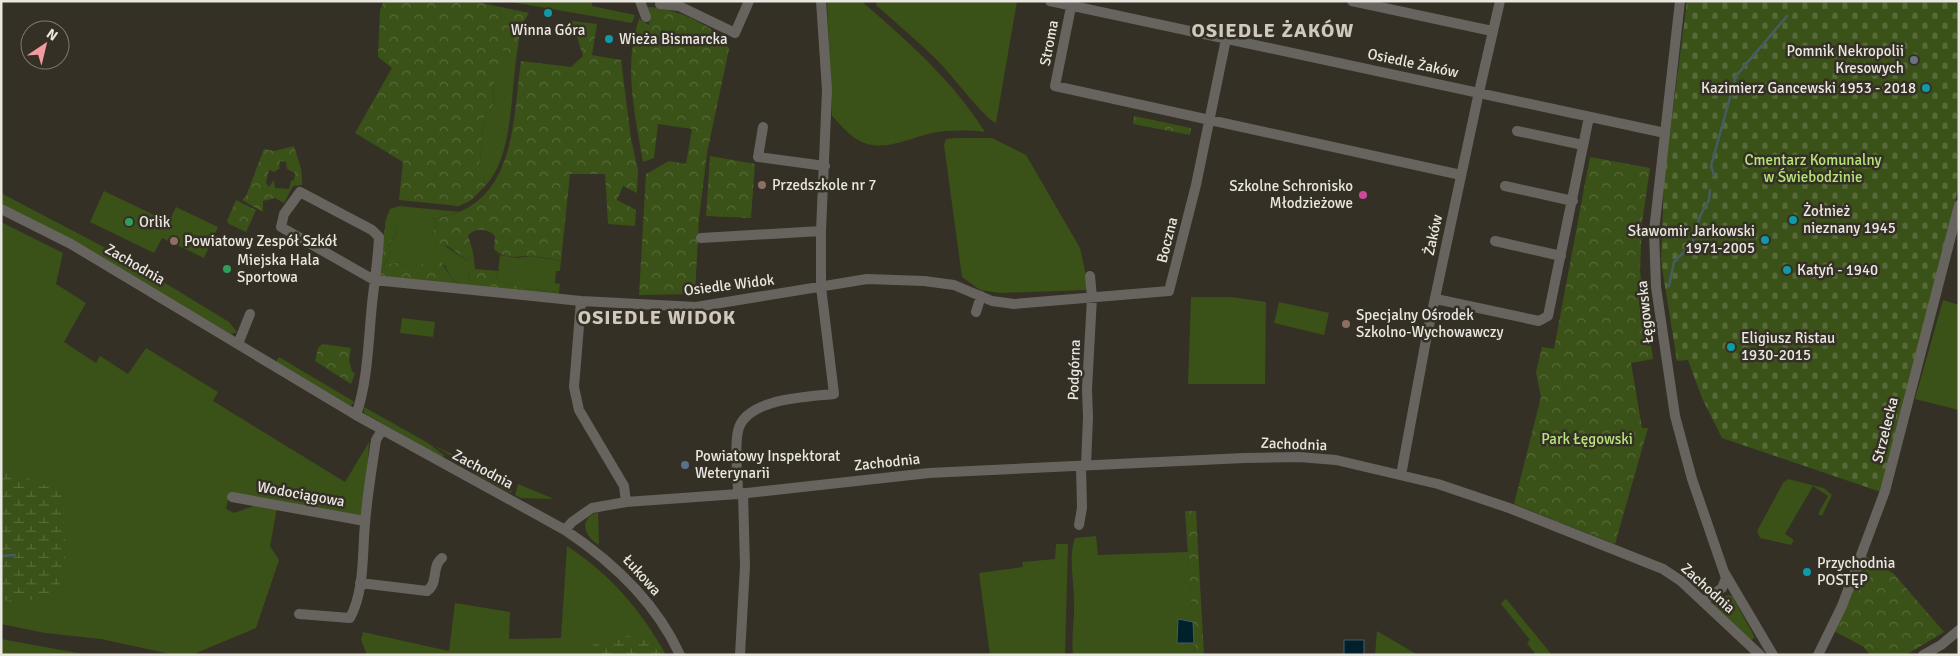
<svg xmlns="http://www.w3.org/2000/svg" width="1960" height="656" font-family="Signika,sans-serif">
  <defs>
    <pattern id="forest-crowns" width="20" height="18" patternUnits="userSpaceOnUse" patternTransform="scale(1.25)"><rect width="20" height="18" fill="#3a5118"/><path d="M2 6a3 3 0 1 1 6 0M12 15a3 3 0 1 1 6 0" fill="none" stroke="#576a39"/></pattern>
    <pattern id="wetland-marsh" width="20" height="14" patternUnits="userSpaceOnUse" patternTransform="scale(1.25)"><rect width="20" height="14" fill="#3a5118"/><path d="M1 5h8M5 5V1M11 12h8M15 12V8" fill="none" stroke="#576a39"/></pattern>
    <pattern id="cemetery-stones" width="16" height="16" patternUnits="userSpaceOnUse" patternTransform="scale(1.25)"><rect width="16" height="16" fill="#3a5118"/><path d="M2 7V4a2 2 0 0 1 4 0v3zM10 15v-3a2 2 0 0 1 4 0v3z" fill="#576a39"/></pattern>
  </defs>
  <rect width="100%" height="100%" fill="#353026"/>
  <!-- green -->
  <path fill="#3a5118" d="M505,1H592V6L635,15L632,23Z
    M827,1H861C907,40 953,81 985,132C967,130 950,130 932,133C909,138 888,151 864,143C851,138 841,125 832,116Z
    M877,1H1017L996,123C985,119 951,74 939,62C919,42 897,24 876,5Z
    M507,48L509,58L516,60C511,98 512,159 485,186L484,178L476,168L480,160L484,117L493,106L494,79L502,51Z
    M956,138H992L1026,155L1080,248L1088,285L1086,290L1000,293L980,290L962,277L944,145L946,139Z
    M104,191L169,222L176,207L218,227L204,258L162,238L154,253L90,222Z
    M1,193L121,256L229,322L237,332L231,334L1,204Z
    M399,206L460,212L433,219L437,224L431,237L468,261L473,252L475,269L468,273L471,287C457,286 450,278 445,265L408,268L399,262L384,266L390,254L388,247L398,231L395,224L386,219L390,209Z
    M1,222L63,253L56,284L86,303L64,342L96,363L100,356L128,374L146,348L218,392L213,401L345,482L369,442L365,511L361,517L228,499L226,509L234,513L254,506L277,508L270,546L279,560L256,628L194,654H170L101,639L45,633L1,624Z
    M500,255L517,258L531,256L561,261L560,271H556L555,283L560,284L559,292L524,288L497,280Z
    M1191,297H1231L1266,302L1265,384H1188Z
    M1943,300L1959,305V410L1915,399Z
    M1279,302L1329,313L1324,335L1274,323Z
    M402,318L435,322L433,337L400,333Z
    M1081,341L1079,382L1071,377V346L1073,343Z
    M279,357L353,401L354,403L350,406L276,362Z
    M364,407L428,443L445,456L442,457L364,413Z
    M432,445L513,482L511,493L477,475L462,462Z
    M1788,479L1824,488L1832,495L1822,516L1818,514L1828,496L1813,486L1785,534L1794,540L1791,545L1760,538L1757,531L1783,483Z
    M518,484L554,499L521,498L515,495Z
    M598,512L599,545C584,536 578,519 598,512Z
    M1096,536L1098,555L1188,552L1193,622L1178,619L1177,643H1194L1195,655H1073C1071,636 1075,619 1074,600C1074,580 1068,557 1075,538Z
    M1056,544H1068L1065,655H990L979,573L1023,567L1022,562L1055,559Z
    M567,546C609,573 642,611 666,655H367L361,640L363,632L449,651L455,603L510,612L509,639L561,638Z
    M1727,595L1732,596L1753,634L1754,638L1751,640L1714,605Z
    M1505,599L1507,600L1552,655H1536L1527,643L1530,640L1501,604Z
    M1377,631L1418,655H1375Z
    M1,639L89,655H1Z"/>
  <!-- forest -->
  <path fill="url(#forest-crowns)" fill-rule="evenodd" d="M384,1H472L529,13L521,26L516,60L509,58L507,49L502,51L500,73L494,79L493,106L484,117L480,161L477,167L484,178L485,186L470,201L459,206L399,200L403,162L355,133L392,68L378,57L380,10Z
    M648,7C678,9 702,22 726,39L729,49L707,153L699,218L695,294L639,295L646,174L669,161L686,164L692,129L658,124L654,158L643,162C635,116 623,65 639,19L649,25Z
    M572,21L597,24L592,55L621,60L631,139L638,170L637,193L623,186L617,200L636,210L635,226L608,224L605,174H570L561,261C552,259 542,257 532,256C518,255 506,261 494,249L495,236C487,228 476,228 468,235L473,252L468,261L449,247L432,241L431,237L437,224L433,219C446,216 461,213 472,205C516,176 514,108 521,61L571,67L583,56Z
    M1134,116L1191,128L1190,135L1133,124Z
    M294,146C298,161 303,168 302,185L293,186L284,203L275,198L263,201V212L242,200L246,196L264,149L274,151ZM280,161L286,162L287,169L295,173L294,180L291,181L289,189L275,188L274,180L269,187L266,183L269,170L274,172L279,169Z
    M710,156L755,164L751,218L706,216Z
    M1590,157L1650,168L1642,223L1640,271L1653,359L1631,363L1642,428H1648L1615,544L1514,504L1541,397L1536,372L1542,347L1554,349Z
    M236,200L256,210L246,232L229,224L227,221Z
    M386,219L395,224L398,231L388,246L390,254L384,265L399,262L408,268L440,260L450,276L460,286L379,278Z
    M475,269L498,271L497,280L524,288L559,292V296L471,287L468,273Z
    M322,344L351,348L349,360L352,371L355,374L351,384L315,361L318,348Z
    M1185,511H1196L1204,655H1195Z
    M1864,555L1894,574L1944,632L1906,655H1870L1864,647L1834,631Z"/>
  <!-- wetland -->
  <path fill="url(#wetland-marsh)" d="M6,469L61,492C65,534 72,558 54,597L11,602L1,599V470Z
    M625,635L648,641L662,655H585C598,638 605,636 625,635Z"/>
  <!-- cemetery -->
  <path fill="url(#cemetery-stones)" d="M1687,1H1959V186L1881,492L1722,438L1702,398L1688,360L1677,361L1661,261L1664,180Z"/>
  <!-- water -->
  <path fill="#00212c" stroke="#465c62" d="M1178,619L1193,622L1194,643H1177Z
    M1344,640H1364V655H1344Z"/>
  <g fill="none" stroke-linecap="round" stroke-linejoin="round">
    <!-- stream -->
    <path stroke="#465c62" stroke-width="2.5" d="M1714,175L1711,166L1736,76L1787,16
      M1669,286L1674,262L1692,244L1700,216L1709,200L1710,190
      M1,556L15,555"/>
    <!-- minor -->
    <path stroke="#676460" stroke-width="10" d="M640,1L646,17
      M1050,1L1665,133
      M1352,1L1492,31
      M1680,1L1654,231L1656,287L1675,416L1692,479L1726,578L1722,588L1703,602
      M1072,2L1055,86L1461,175
      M660,4L679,6L735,33L749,1
      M763,127L758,157L825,166
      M1517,131L1583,145
      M1505,186L1573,201
      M1,209L71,244L356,415L565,530C613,562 656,602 680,655
      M701,238L821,231
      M1495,241L1561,256
      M1436,299L1539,321L1548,316L1589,117
      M976,312L981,296
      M238,344L250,314
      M356,415C367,384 368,348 371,315C373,289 378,263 379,237L372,230L300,192L284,214L281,227L374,280L581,301
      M1086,466L1088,417L1087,389L1092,297L1090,276
      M1401,475L1426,340L1479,92L1500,1
      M738,494C738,476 734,448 738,431C745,398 808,397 834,394L821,287V231L827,90L821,1
      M232,497L365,521
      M626,502L624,486L579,410L574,387L581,301L696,307L867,279L924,281L954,285L992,301L1014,304L1169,291L1196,185L1226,39
      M1079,525L1082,508L1081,466
      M565,530L572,522L592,508L626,502L738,494L929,473L1244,458L1299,457L1336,460L1438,484L1509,508L1663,569L1681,581L1760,655
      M1724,572L1773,655
      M360,583L427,591C439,583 431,566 442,558
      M299,614L350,618C365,590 362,554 365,524C367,496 372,468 376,440L382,430
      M740,655L745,566L743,493
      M1818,655L1842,606L1885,491L1959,205
      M1923,655L1941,645L1959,630"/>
  </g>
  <!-- markers -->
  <g fill="#0f9aa8" stroke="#353026" stroke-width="2">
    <circle cx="548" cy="13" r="5"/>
    <circle cx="609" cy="39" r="5"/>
    <circle cx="1926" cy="88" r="5"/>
    <circle cx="1793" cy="220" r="5"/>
    <circle cx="1765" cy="240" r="5"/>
    <circle cx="1787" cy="270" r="5"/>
    <circle cx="1731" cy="347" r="5"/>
    <circle cx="1807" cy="572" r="5"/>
  </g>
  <circle fill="#6b7280" stroke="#353026" stroke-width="2" cx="1914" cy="60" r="5"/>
  <g fill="#8d6e63" stroke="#353026" stroke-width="2">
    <circle cx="762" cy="185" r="5"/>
    <circle cx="174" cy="241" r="5"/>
    <circle cx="1346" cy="324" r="5"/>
  </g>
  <circle fill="#d1479c" stroke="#353026" stroke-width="2" cx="1363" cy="195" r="5"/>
  <g fill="#2e9e5b" stroke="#353026" stroke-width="2">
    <circle cx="129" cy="222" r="5"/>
    <circle cx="227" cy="269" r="5"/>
  </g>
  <circle fill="#5c6f8a" stroke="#353026" stroke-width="2" cx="685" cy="465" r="5"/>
  <g text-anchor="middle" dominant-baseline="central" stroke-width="5" stroke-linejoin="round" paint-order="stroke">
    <!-- poi labels -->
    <g font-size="15" fill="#eae7e1" stroke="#353026" text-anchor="start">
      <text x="548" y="30" text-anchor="middle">Winna Góra</text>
      <text x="619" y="39">Wieża Bismarcka</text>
      <text x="1904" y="51" text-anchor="end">Pomnik Nekropolii<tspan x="1904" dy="17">Kresowych</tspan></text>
      <text x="1916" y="88" text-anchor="end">Kazimierz Gancewski 1953 - 2018</text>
      <text x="772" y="185">Przedszkole nr 7</text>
      <text x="1353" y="186" text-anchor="end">Szkolne Schronisko<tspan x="1353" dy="17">Młodzieżowe</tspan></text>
      <text x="1803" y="211">Żołnież<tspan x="1803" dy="17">nieznany 1945</tspan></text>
      <text x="139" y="222">Orlik</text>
      <text x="1755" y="231" text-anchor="end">Sławomir Jarkowski<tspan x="1755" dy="17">1971-2005</tspan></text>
      <text x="184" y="241">Powiatowy Zespół Szkół</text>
      <text x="237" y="260">Miejska Hala<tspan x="237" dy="17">Sportowa</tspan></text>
      <text x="1797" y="270">Katyń - 1940</text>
      <text x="1356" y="315">Specjalny Ośrodek<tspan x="1356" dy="17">Szkolno-Wychowawczy</tspan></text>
      <text x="1741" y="338">Eligiusz Ristau<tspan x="1741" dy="17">1930-2015</tspan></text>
      <text x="695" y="456">Powiatowy Inspektorat<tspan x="695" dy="17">Weterynarii</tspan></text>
      <text x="1817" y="563">Przychodnia<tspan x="1817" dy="17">POSTĘP</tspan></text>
    </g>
    <!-- street labels -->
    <g font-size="15" fill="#eae7e1" stroke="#353026">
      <text transform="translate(1049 43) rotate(-79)">Stroma</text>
      <text transform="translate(1413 63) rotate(12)">Osiedle Żaków</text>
      <text transform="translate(1433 235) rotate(-78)">Żaków</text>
      <text transform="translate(1167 240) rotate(-76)">Boczna</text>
      <text transform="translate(135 264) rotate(30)">Zachodnia</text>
      <text transform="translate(729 285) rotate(-7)">Osiedle Widok</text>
      <text transform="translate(1645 312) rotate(-96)">Łęgowska</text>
      <text transform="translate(1074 370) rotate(-88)">Podgórna</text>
      <text transform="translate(1885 430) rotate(-76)">Strzelecka</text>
      <text transform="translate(1294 444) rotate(2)">Zachodnia</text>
      <text transform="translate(887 462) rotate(-6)">Zachodnia</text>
      <text transform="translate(483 469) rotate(28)">Zachodnia</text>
      <text transform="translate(301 494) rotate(10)">Wodociągowa</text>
      <text transform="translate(642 575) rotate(48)">Łukowa</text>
      <text transform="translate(1708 588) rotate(42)">Zachodnia</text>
    </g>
    <!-- park labels -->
    <g font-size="15" fill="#b7e579" stroke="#353026">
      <text x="1813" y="160">Cmentarz Komunalny<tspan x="1813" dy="17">w Świebodzinie</tspan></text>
      <text x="1587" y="439">Park Łęgowski</text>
    </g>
    <!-- district labels -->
    <g font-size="20" font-weight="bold" letter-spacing="1" fill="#d0cabe" stroke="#353026">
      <text x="1273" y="30">OSIEDLE ŻAKÓW</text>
      <text x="657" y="317">OSIEDLE WIDOK</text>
    </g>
  </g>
  <!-- border -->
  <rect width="1960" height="656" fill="none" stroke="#eae7e1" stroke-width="5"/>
  <!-- north arrow -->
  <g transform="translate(45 45) rotate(35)"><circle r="24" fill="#353026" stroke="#7d7971"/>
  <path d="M0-4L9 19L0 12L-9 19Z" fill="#f49aa1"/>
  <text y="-8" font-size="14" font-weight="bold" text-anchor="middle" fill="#eae7e1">N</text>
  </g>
</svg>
